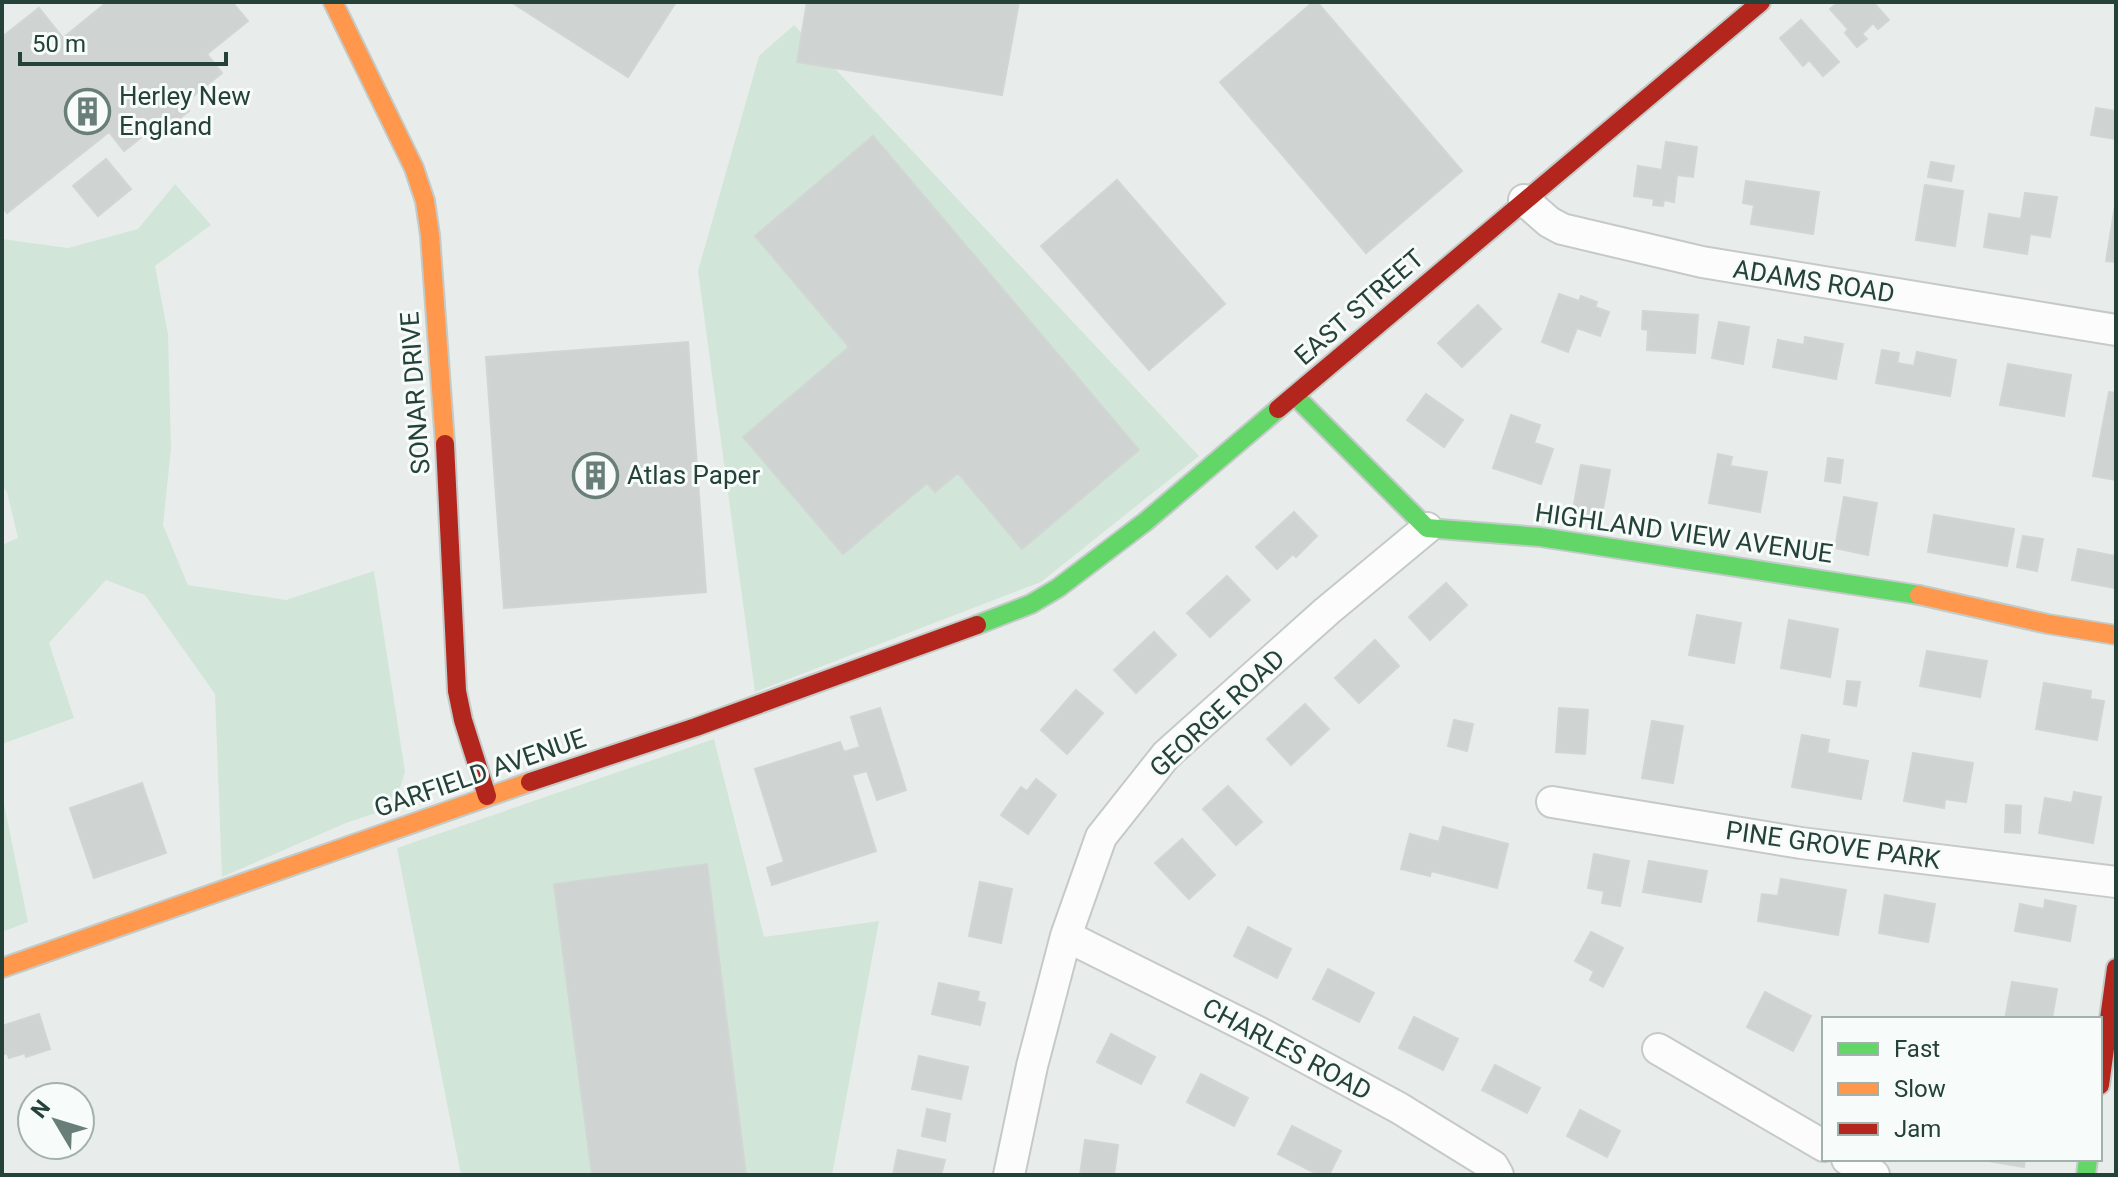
<svg xmlns="http://www.w3.org/2000/svg" width="2118" height="1177" font-family="Roboto,sans-serif">
  <rect width="100%" height="100%" fill="#e8edeb"/>
  <!-- green -->
  <path fill="#d1e6d8" d="M794,25L1199,456L1041,582L755,692L698,271L759,56Z
    M175,184L211,225L155,266L168,334L171,448L163,525L188,585L286,600L374,571L405,772L394,807L346,823L222,877L215,694L145,595L106,580L49,643L74,718L2,744V545L18,538L7,492L2,486V239L68,248L138,229Z
    M714,739L764,937L879,921L832,1175H461L397,848Z
    M2,794L28,922L2,932Z"/>
  <!-- building -->
  <path fill="#cfd4d2" stroke="#d1d6d4" stroke-width="2" d="M107,2H232L248,21L207,54L222,73L167,117L124,151L109,132L7,213L2,207V37L39,8L63,38Z
    M511,2H676L628,77Z
    M807,2H1019L1002,95L797,62Z
    M1313,2H1317L1462,171L1366,253L1220,82Z
    M1838,2H1873L1889,20L1878,29L1873,23L1862,34L1867,39L1857,47L1845,33L1848,29L1830,9Z
    M1801,20L1839,62L1823,76L1809,60L1803,66L1780,38Z
    M183,104L189,111L172,124L167,117Z
    M2096,108L2116,111V139L2091,135Z
    M873,136L1139,450L1022,549L958,473L935,492L927,483L843,554L743,437L849,347L755,236Z
    M1666,142L1697,147L1693,177L1677,175L1674,202L1664,200L1663,206L1653,205L1654,199L1634,196L1638,166L1662,170Z
    M106,159L131,189L98,216L73,186Z
    M1931,162L1954,166L1951,181L1928,177Z
    M1117,180L1225,304L1149,370L1041,246Z
    M1746,181L1819,192L1813,234L1751,224L1754,205L1743,203Z
    M1925,185L1963,191L1955,246L1916,240Z
    M2025,193L2057,197L2050,237L2030,234L2027,254L1984,247L1989,214L2021,219Z
    M2116,200V262L2106,261Z
    M1559,294L1579,301L1581,296L1597,302L1595,307L1609,312L1600,336L1577,328L1568,352L1542,342Z
    M1478,305L1501,329L1462,367L1438,343Z
    M1643,311L1698,315L1695,353L1647,350L1648,330L1642,329Z
    M1719,322L1749,327L1743,364L1712,358Z
    M1805,337L1843,344L1836,379L1773,367L1778,340L1804,345Z
    M688,342L706,592L504,608L486,357Z
    M1882,350L1899,353L1897,363L1914,366L1917,352L1956,360L1950,396L1876,383Z
    M2008,364L2071,375L2064,416L2000,405Z
    M2109,392L2116,393V480L2093,476Z
    M1426,394L1463,420L1444,447L1407,420Z
    M1511,415L1540,425L1534,443L1553,449L1541,484L1493,468Z
    M1718,454L1732,457L1730,466L1767,472L1760,512L1709,503Z
    M1828,458L1843,460L1840,483L1825,481Z
    M1581,465L1610,470L1601,520L1572,515Z
    M1844,497L1877,503L1868,555L1835,548Z
    M1294,512L1317,536L1296,557L1293,554L1277,569L1256,547Z
    M1934,515L2014,529L2007,566L1928,552Z
    M2023,536L2043,539L2037,571L2017,567Z
    M2078,549L2116,556L2115,588L2072,580Z
    M1227,576L1250,600L1210,637L1187,613Z
    M1446,583L1467,605L1430,640L1409,617Z
    M1697,615L1741,623L1734,663L1689,655Z
    M1789,620L1838,629L1830,677L1781,668Z
    M1154,632L1176,655L1136,693L1114,670Z
    M1375,640L1399,666L1359,703L1335,678Z
    M1927,651L1987,661L1980,697L1920,686Z
    M1847,681L1860,682L1856,706L1844,704Z
    M2044,683L2091,691L2090,699L2104,701L2097,740L2036,729Z
    M1076,690L1103,713L1067,754L1041,730Z
    M1305,704L1329,729L1291,765L1267,739Z
    M880,708L906,790L877,800L867,771L852,775L876,851L772,885L767,868L784,862L755,769L840,742L844,752L860,747L851,717Z
    M1559,708L1588,710L1585,754L1556,752Z
    M1454,720L1473,724L1467,751L1448,746Z
    M1652,721L1683,726L1673,783L1642,778Z
    M1802,735L1829,740L1827,753L1868,761L1861,799L1792,787Z
    M1913,753L1973,763L1966,802L1945,799L1944,808L1904,801Z
    M1036,779L1056,795L1028,834L1001,815L1021,787L1027,791Z
    M142,783L166,853L94,878L70,808Z
    M1228,786L1262,822L1236,845L1203,809Z
    M2074,792L2101,797L2093,843L2039,833L2045,798L2072,803Z
    M2006,805L2021,806L2020,833L2005,832Z
    M1443,827L1508,844L1497,888L1431,871L1430,876L1401,869L1410,834L1439,842Z
    M1182,839L1215,875L1189,899L1155,863Z
    M1594,854L1629,861L1620,906L1602,903L1604,891L1588,888Z
    M1649,861L1707,871L1701,902L1643,892Z
    M707,864L746,1175H592L554,884Z
    M1781,879L1846,890L1838,935L1758,921L1762,894L1778,896Z
    M980,882L1012,889L1001,943L969,936Z
    M1885,895L1935,904L1928,942L1879,933Z
    M2045,900L2076,906L2070,941L2015,931L2020,904L2044,909Z
    M1248,927L1291,949L1277,978L1234,956Z
    M1591,932L1623,948L1603,987L1590,980L1594,971L1575,961Z
    M1328,969L1374,993L1359,1022L1313,999Z
    M2012,982L2057,989L2052,1019H2005Z
    M939,983L979,992L977,1001L985,1003L980,1025L932,1014Z
    M1765,992L1811,1016L1793,1051L1747,1027Z
    M39,1014L50,1049L26,1057L25,1053L9,1058L7,1053L2,1055V1026Z
    M1414,1017L1458,1039L1443,1070L1399,1048Z
    M1111,1034L1155,1057L1141,1084L1097,1062Z
    M919,1056L968,1067L961,1099L912,1089Z
    M1495,1065L1540,1088L1527,1113L1482,1090Z
    M1201,1074L1248,1098L1234,1126L1187,1102Z
    M927,1109L950,1114L945,1141L922,1136Z
    M1580,1110L1620,1131L1607,1157L1567,1136Z
    M1292,1126L1341,1151L1329,1175H1319L1278,1154Z
    M1085,1140L1118,1145L1114,1175H1080Z
    M898,1150L945,1160L941,1175H893Z
    M1977,1159H2025L2024,1167Z"/>
  <g fill="none" stroke-linecap="round" stroke-linejoin="round">
    <defs>
      <path id="street" d="M1524,200L1549,222L1562,229L1702,262L2116,330
        M1552,802L1801,843L2116,882
        M1066,936L1260,1033L1399,1108L1493,1166L1498,1175
        M1658,1049L1824,1146
        M1847,1159L1874,1175
        M1009,1175L1032,1066L1066,936L1101,837L1166,755L1327,611L1427,528"/>
      <path id="fast" d="M1295,396L1427,528L1540,537L1919,595
        M977,625L1031,604L1058,588L1145,522L1278,409
        M2086,1175L2088,1159"/>
      <path id="slow" d="M333,2L414,168L425,201L430,235L445,444
        M1919,595L2048,624L2116,635
        M2,968L530,782"/>
      <path id="jam" d="M1278,409L1761,2
        M445,444L457,691L463,720L487,796
        M530,782L696,727L977,625
        M2100,1085L2116,968"/>
    </defs>
    <!-- street casing -->
    <use href="#street" stroke="#c5cac8" stroke-width="34"/>
    <!-- fast casing -->
    <use href="#fast" stroke="#c3cbc8" stroke-width="22"/>
    <!-- slow casing -->
    <use href="#slow" stroke="#c3cbc8" stroke-width="22"/>
    <!-- jam casing -->
    <use href="#jam" stroke="#c3cbc8" stroke-width="22"/>
    <!-- street -->
    <use href="#street" stroke="#fcfcfc" stroke-width="30"/>
    <!-- fast -->
    <use href="#fast" stroke="#63d668" stroke-width="18"/>
    <!-- slow -->
    <use href="#slow" stroke="#ff974d" stroke-width="18"/>
    <!-- jam -->
    <use href="#jam" stroke="#b3261e" stroke-width="18"/>
  </g>
  <!-- icons -->
  <defs>
    <symbol id="building-ring" viewBox="-11 -11 22 22"><circle r="9.5" fill="#f7fbf9" stroke="#697e78" stroke-width="1.5"/><path d="M-4-6H4V6H1V3H-1V6H-4ZM-2.5-4.3h1.7v1.8h-1.7ZM.8-4.3h1.7v1.8H.8ZM-2.5-1h1.7V.8h-1.7ZM.8-1h1.7V.8H.8Z" fill="#697e78"/></symbol>
  </defs>
  <g fill-rule="evenodd">
    <use href="#building-ring" x="62" y="86" width="51" height="51"/>
    <use href="#building-ring" x="570" y="450" width="51" height="51"/>
  </g>
  <g text-anchor="middle" dominant-baseline="central" stroke-width="6" stroke-linejoin="round" paint-order="stroke">
    <!-- poi labels -->
    <g font-size="26" fill="#24423a" stroke="#f7fbf9" text-anchor="start">
      <text x="119" y="96">Herley New<tspan x="119" dy="30">England</tspan></text>
      <text x="627" y="475">Atlas Paper</text>
    </g>
    <!-- street labels -->
    <g font-size="26" fill="#24423a" stroke="#f7fbf9">
      <text transform="translate(1814 281) rotate(9)">ADAMS ROAD</text>
      <text transform="translate(1359 307) rotate(-41)">EAST STREET</text>
      <text transform="translate(415 393) rotate(-94)">SONAR DRIVE</text>
      <text transform="translate(1684 533) rotate(8)">HIGHLAND VIEW AVENUE</text>
      <text transform="translate(1217 713) rotate(-43)">GEORGE ROAD</text>
      <text transform="translate(480 773) rotate(-19)">GARFIELD AVENUE</text>
      <text transform="translate(1833 845) rotate(8)">PINE GROVE PARK</text>
      <text transform="translate(1287 1049) rotate(28)">CHARLES ROAD</text>
    </g>
  </g>
  <!-- border -->
  <rect width="2118" height="1177" fill="none" stroke="#24423a" stroke-width="8"/>
  <!-- legend -->
  <rect x="1822" y="1017" width="280" height="144" fill="#f7fbf9" stroke="#a3b1ad" stroke-width="2"/>
  <rect x="1838" y="1043" width="40" height="12" fill="#63d668" stroke="#a3b1ad" stroke-width="2"/>
  <text x="1894" y="1057" font-size="24" fill="#24423a">Fast</text>
  <rect x="1838" y="1083" width="40" height="12" fill="#ff974d" stroke="#a3b1ad" stroke-width="2"/>
  <text x="1894" y="1097" font-size="24" fill="#24423a">Slow</text>
  <rect x="1838" y="1123" width="40" height="12" fill="#b3261e" stroke="#a3b1ad" stroke-width="2"/>
  <text x="1894" y="1137" font-size="24" fill="#24423a">Jam</text>
  <!-- north arrow -->
  <g transform="translate(56 1121) rotate(308)"><circle r="38" fill="#f7fbf9" stroke="#a3b1ad" stroke-width="2"/>
  <path d="M0-6L14 30L0 20L-14 30Z" fill="#697e78"/>
  <text y="-12" font-size="22" font-weight="bold" text-anchor="middle" fill="#24423a">N</text>
  </g>
  <!-- scale -->
  <path d="M20 52v12h206v-12" fill="none" stroke="#24423a" stroke-width="4"/>
  <text x="32" y="52" font-size="24" fill="#24423a" stroke="#f7fbf9" stroke-width="6" paint-order="stroke">50 m</text>
</svg>
